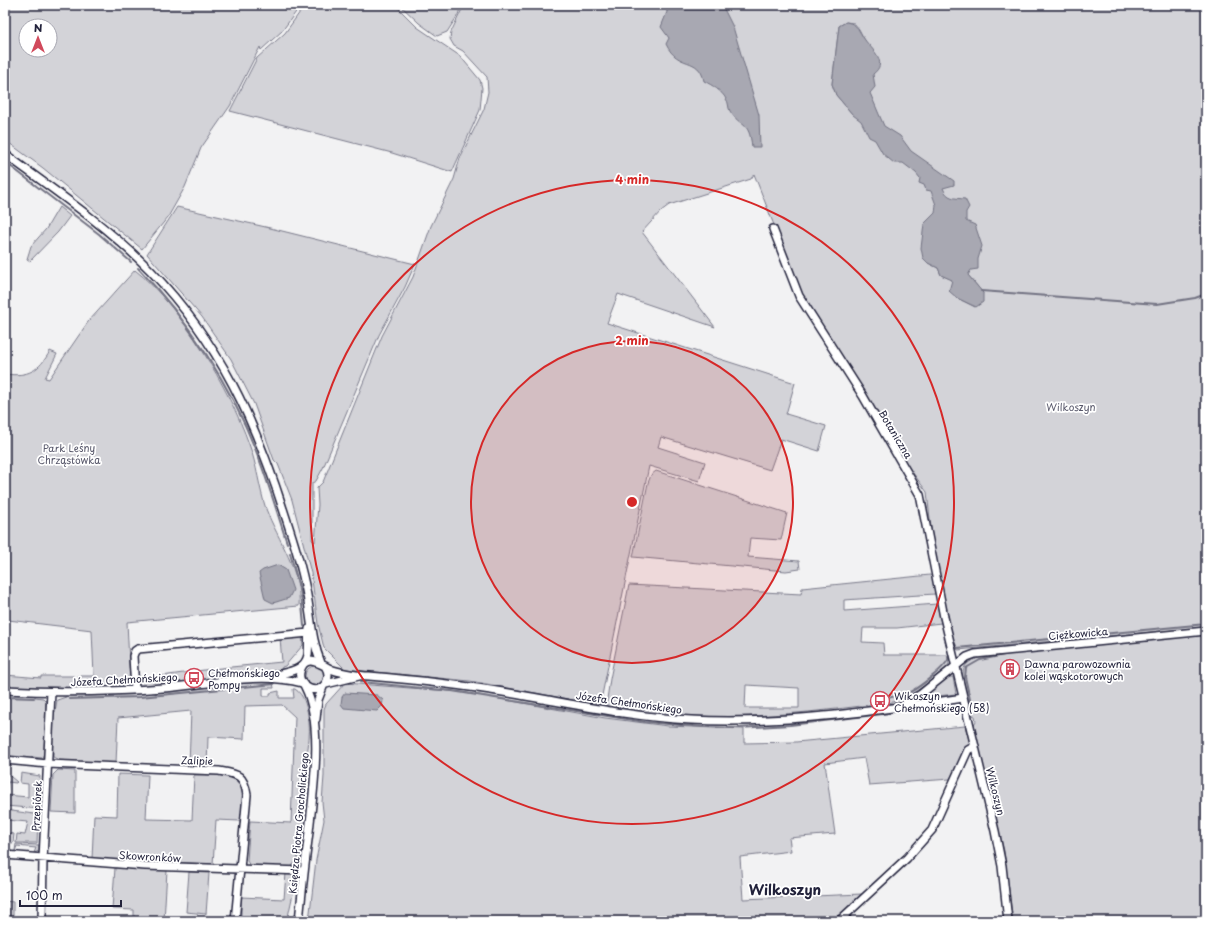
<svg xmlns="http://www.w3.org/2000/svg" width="1211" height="926" font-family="'Playpen Sans',sans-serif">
  <rect width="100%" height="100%" fill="#f2f2f3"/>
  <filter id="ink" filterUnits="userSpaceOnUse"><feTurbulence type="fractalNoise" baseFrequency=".025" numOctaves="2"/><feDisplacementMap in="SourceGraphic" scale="8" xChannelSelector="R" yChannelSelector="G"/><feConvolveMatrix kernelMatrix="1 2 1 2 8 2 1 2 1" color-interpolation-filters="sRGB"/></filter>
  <g filter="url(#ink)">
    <!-- green -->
    <path fill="#d3d3d8" stroke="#7a7a8a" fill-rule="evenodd" d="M5,5H301L282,31L261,50L260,47L230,106L201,148L185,187L168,217L142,249L43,168L5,140ZM26,26H50V50H26Z
      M305,5H395L417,27L460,56L480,80L482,88L480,110L452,172L392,153L230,111L257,58L285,33Z
      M400,5H461L458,15L447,32L437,36L419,23Z
      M464,5H1206V627L958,650L954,644L935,563L927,492L904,461L801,294L754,174L751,179L669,205L661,211L642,232L715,327L618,294L607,323L795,383L786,414L826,426L819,451L781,439L770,470L661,437L658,447L705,462L699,481L649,466L600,705L470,681L345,669L324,648L318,624L311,573L292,500L278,464L274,460L254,404L231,359L202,317L147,254L177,207L270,228L415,264L405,287L379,335L323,468L316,481L312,483V540L315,542L318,505L317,488L323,482L382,336L413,277L431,226L454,179L460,158L484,109L488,92L487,77L463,51L454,46L450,39L451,32ZM846,22L854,23L859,29L865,41L853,115L836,95L832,84L839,26ZM942,202L968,275L983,293L975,307L957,298L953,280L941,275L938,268L928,263Z
      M59,207L70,216L58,232L30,261L27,259L31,246L46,229Z
      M135,270C181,306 230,390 249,444C257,465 259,488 266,509C278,540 302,572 299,606L127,622L130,683L124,688L81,690L79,687L78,676H94L92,630L8,620L10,594H5V374C28,377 39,371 50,351L57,354L45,378L49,379L88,322Z
      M656,471L787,513L781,540L750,538L748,557L799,561L800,569L786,571L633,557L648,483L651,475Z
      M930,575L933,577L935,594L844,600V611L937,604L941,623L897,628H863L862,642L883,643L884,655H947L949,664L945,669C925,685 909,700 883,704V699H877V704C784,716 699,724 606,706L610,679L629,585L801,594L802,588ZM746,685L799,688V708H745Z
      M1206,635V921H1013L1004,851L973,726L976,721L975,716L970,714C967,702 957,673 967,664C972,659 980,658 987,655Z
      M302,636L303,645L285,666L282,667L281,673L141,686L138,685V677L162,676L211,669L282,662L280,638Z
      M305 676a10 10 0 1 1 20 0a10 10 0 1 1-20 0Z
      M5,675L41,678V676H74L75,684L72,688L66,689L5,686Z
      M947,677H953L956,694L927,697L928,693Z
      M270,681L273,683L274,688H263V696H270V693L279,691V698H294L293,689H295C304,695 306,705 308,715C312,736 306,756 304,777C303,797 308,853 291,867L250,866L247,861L250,821L291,823L295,717L282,705L245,706L244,739L208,737L207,766L189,765L191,711L118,718L116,763L114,765L57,762V759L53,757V750H51L53,712H55L57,700L66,697V695L153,692L156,694L157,692Z
      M345,683L462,692L605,718L668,726L744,729V743L796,742L965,726L970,743L950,779L869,785L864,758L825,763L835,834L789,838L791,851L740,857L743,899L862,894L834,921H309L316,860L324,820L322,802L324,776V709L326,704Z
      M5,693L35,695V697L43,698L46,701L44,753L42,758L32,757V759L5,757Z
      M58,770L75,771V813L51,812L53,775Z
      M5,772L17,782L16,783L8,782L6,795L28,797V784L20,783L21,773L40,776L38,806H41V809L5,806Z
      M118,774L148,775L146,819L192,820L194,775C211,775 238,771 243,792C245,801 241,812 240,821L216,820L213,864L92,859L94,815L117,816Z
      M5,810L41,815L40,819H38L37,843H16L17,834L25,835L28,822L6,820L5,823Z
      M5,833L14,834L13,843L5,842Z
      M16,844L39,845V851L34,853L36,848L17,846L15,851Z
      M115,868L167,870L164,921H134V910L112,909Z
      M189,872L209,873L206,914L186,912Z
      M286,873L296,876V880L287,921L241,918V897L284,899Z
      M5,901L13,902V921H5Z"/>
    <!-- water -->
    <path fill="#a8a8b2" stroke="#727282" d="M666,5H722L733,27L759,115L760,147H752C749,119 741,129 730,111C728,108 729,102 726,99C722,91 712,85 704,81C699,55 678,70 666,44L669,38L661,27L667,12Z
      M846,22C859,24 858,31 865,40C872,50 889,62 873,74L875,87L870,93L884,126L900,136L911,151L954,181V185L943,188C947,199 955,198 965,199L969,207L966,212V221L975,225L982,246L978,259V269L971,270L968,275L983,293V302L976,307L957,298L949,291L952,280L941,275L938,268L928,263L923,258L921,248L924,224L935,213L936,205L931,191L926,190L924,185L919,183L920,178L916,173L903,163H894L883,154L875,140L869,137L861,121L853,115L836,95L832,84L839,26Z
      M278,565L286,570L293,590L289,598L273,603L265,599L259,573L263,570Z
      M345,693L377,695L383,700L382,706L377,711L344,708L341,704L342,697Z"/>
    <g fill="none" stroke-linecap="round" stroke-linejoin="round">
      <!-- stream -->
      <path stroke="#727282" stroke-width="2" d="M5,162L99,234L131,262
        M138,268C188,320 230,384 256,451C268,481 277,512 287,543
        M981,291L1157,304L1195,298L1206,294
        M290,553L301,594L304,626
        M952,638L957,648L1206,624
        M361,682L452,691L645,722L704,727L738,728L790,725L891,713
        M5,697L34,698
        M69,699L140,697L274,684
        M888,701V698C895,696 903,695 910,692C918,688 948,666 949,657
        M973,713L965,677L966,668L980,660L1009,654"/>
      <defs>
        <path id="minor" d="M5,154C55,191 107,226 151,271C220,343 255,420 285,515C293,539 301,564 306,590C311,614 311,639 321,663
          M773,229L799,296L863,396L920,495L944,617L995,831L1002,866L1008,921
          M325,666C335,681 318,698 304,685C301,682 299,677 300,672C305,650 324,667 333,670C342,673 360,676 369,676C416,680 462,685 509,693C569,703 629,717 691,720C782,725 873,711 963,698
          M268,678C282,671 304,674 308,655C309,646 308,638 309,629
          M326,684L359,676
          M5,690C58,693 111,692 163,688C206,685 260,671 302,683
          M135,690L133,656L135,651L138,649L309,633
          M906,703L921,694L967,657L975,654L1206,631
          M316,719L318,700L323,687
          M5,760L48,764L219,771C237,774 244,774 247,795L235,921
          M5,855L145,866L304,871
          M42,921L43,859L51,692
          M299,921C302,891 305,862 309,832C313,792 324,724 305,687
          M839,921L907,858L932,830L968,750L975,746"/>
      </defs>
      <!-- minor casing -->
      <use href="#minor" stroke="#22223b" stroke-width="10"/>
      <!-- minor -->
      <use href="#minor" stroke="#fff" stroke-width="7"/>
    </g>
  </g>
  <!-- distance rings -->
  <circle cx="632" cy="502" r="161" fill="#d62828" fill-opacity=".12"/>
  <g fill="none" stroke="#d62828" stroke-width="2">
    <circle cx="632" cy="502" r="161"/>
    <circle cx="632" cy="502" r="322"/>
  </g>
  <!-- icons -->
  <defs>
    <symbol id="building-ring" viewBox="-11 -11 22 22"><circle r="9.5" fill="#fff" stroke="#d1495b" stroke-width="1.5"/><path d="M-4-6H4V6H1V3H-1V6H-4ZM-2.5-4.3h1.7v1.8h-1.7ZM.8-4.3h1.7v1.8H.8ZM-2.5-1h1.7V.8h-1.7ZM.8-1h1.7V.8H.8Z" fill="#d1495b"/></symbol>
    <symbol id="bus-ring" viewBox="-11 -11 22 22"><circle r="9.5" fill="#fff" stroke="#d1495b" stroke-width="1.5"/><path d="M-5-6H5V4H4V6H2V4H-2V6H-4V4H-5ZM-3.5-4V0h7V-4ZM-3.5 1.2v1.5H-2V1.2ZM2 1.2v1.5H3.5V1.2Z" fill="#d1495b"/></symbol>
  </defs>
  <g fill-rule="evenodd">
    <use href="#building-ring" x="999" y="658" width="22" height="22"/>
    <use href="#bus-ring" x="183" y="667" width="22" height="22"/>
    <use href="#bus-ring" x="869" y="690" width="22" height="22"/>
  </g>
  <g text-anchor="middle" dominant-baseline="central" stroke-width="3.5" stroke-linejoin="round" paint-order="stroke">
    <!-- park labels -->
    <g font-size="10" fill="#57576a" stroke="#fff">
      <text x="1071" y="406">Wilkoszyn</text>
      <text x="69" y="447">Park Leśny<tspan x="69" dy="12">Chrząstówka</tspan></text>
    </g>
    <!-- street labels -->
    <g font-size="10" fill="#22223b" stroke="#fff">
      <text transform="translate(896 434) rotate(59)">Botaniczna</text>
      <text transform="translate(1078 633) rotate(-5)">Ciężkowicka</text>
      <text transform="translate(124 679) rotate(-3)">Józefa Chełmońskiego</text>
      <text transform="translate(629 702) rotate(8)">Józefa Chełmońskiego</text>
      <text transform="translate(197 760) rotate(2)">Zalipie</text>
      <text transform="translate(996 791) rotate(76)">Wilkoszyn</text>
      <text transform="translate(36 806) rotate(-87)">Przepiórek</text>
      <text transform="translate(298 823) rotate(-85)">Księdza Piotra Grocholickiego</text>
      <text transform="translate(150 856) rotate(3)">Skowronków</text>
    </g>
    <!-- poi labels -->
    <g font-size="10" fill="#22223b" stroke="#fff" text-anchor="start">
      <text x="1024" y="663">Dawna parowozownia<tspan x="1024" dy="12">kolei wąskotorowych</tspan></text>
      <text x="208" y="672">Chełmońskiego<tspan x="208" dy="12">Pompy</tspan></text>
      <text x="894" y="695">Wikoszyn<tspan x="894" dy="12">Chełmońskiego (58)</tspan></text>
    </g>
    <!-- district labels -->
    <g font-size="14" font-weight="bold" fill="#22223b" stroke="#fff">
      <text x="785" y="889">Wilkoszyn</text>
    </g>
  </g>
  <circle cx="632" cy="502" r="6" fill="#d62828" stroke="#fff" stroke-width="2"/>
  <g font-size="12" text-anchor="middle" font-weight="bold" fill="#d62828" stroke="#fff" stroke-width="3.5" stroke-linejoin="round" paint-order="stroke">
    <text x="632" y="184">4 min</text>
    <text x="632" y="345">2 min</text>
  </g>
  <!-- margin -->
  <rect width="1211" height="926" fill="none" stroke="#fff" stroke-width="20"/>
  <rect x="10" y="10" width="1191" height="906" fill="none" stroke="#22223b" stroke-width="1.5" filter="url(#ink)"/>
  <!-- north arrow -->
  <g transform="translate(38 38)"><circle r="19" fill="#ffffff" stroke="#a7a7b1"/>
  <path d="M0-3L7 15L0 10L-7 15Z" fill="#d1495b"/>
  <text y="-6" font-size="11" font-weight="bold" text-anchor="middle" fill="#22223b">N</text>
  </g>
  <!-- scale -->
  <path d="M20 900v6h101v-6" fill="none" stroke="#22223b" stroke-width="2"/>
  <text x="26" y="900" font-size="12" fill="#22223b" stroke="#ffffff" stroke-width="3" paint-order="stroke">100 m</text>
</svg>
